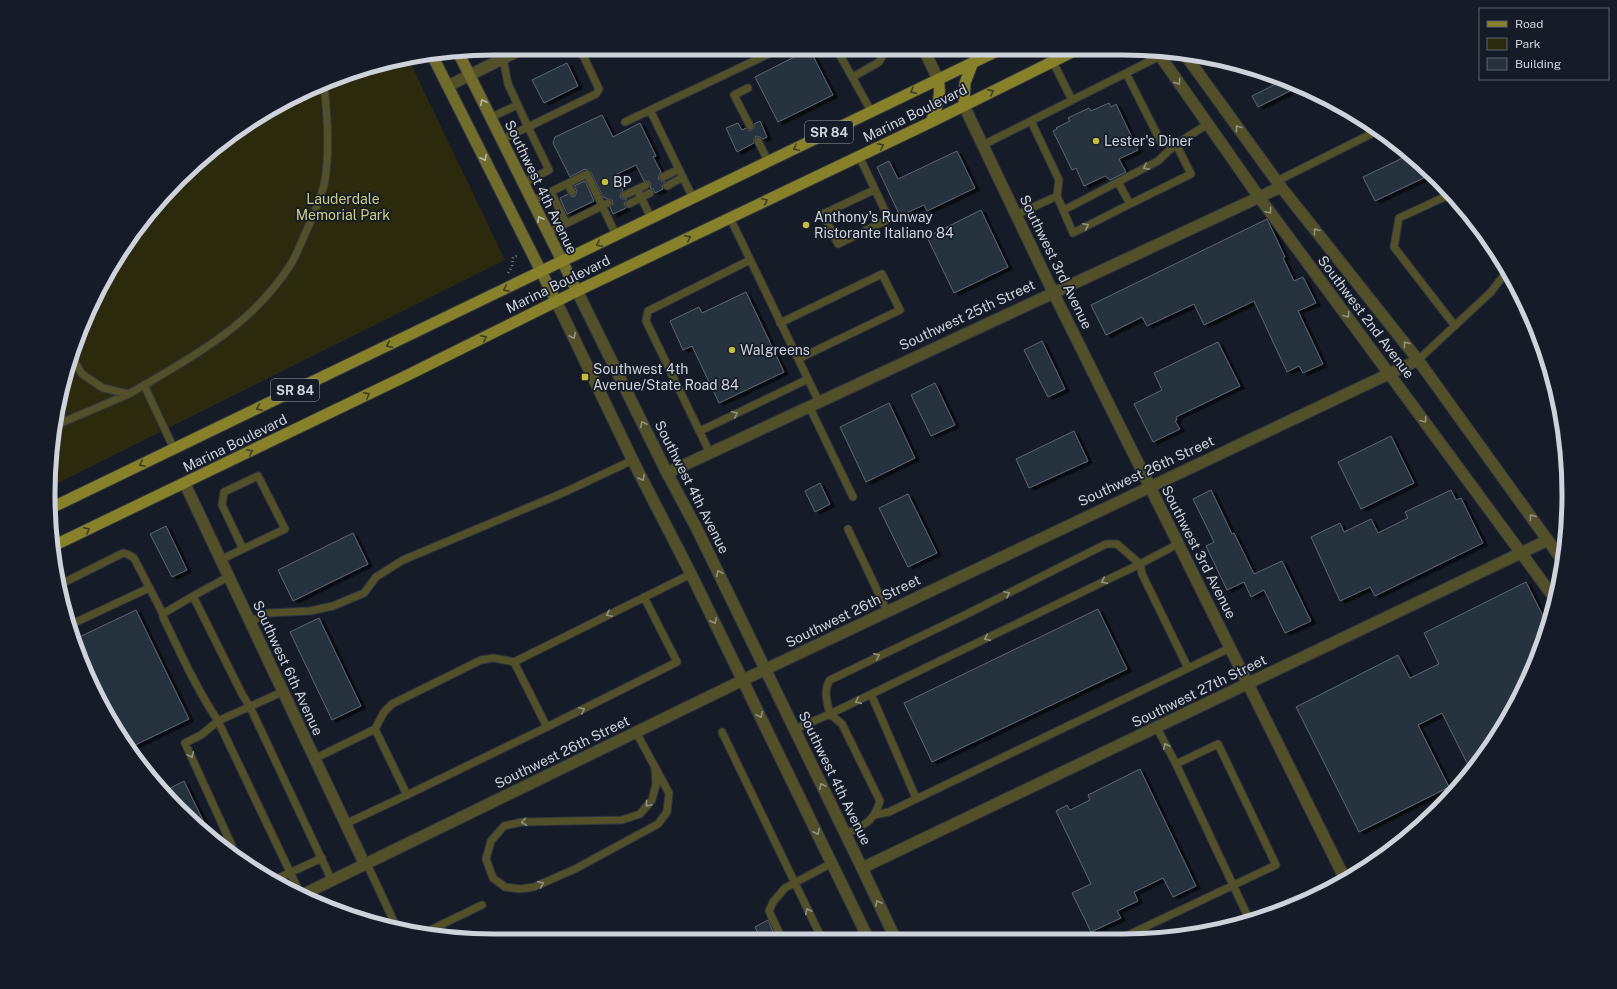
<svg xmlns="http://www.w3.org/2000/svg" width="1617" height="989" font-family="'Public Sans',sans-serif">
  <defs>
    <filter id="shadow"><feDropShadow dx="4.5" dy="2.5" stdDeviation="0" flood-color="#0009"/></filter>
  </defs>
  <rect width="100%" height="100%" fill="#151c28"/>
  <!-- green -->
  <path fill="#2c2a0d" d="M408,58L505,260L48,488L52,436L72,351L123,246L179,179L223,140L297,94L351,72Z"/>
  <!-- building -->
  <path fill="#28303c" stroke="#5d6674" filter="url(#shadow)" d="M808,50H810L833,95L778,122L755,77Z
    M567,63L578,86L544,103L532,80Z
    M1284,80L1298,87L1258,107L1252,96Z
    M1109,103L1111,107L1116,104L1138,150L1119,159L1126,172L1110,180L1105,176L1084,186L1076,168L1072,170L1053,131L1057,129L1056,128L1070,121L1068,118L1089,108L1091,111Z
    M602,115L613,137L640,123L656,156L653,157L661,172L659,175L658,179L661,181L665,182L662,186L663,189L655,193L653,189L650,188L651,185L649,181H644L636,165L615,175L623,190L621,193L620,197L623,199L627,200L624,203L626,208L613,214L610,207L613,204L612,200L603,197L591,172L585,169L570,177L553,143L555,137Z
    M760,121L767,137L763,139L760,137L756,136L754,139V143L737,152L726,128L738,123L742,130L746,128L750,131L754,128V124Z
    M957,151L975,188L927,211L924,205L900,216L877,167L889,161L898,179Z
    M1409,155L1432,174L1375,201L1363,177Z
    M585,181L594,201L567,214L560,198L568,194L572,197L575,196L577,191L574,186Z
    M981,210L1008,267L954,293L927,237Z
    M1267,219L1285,257L1283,258L1294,281L1303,277L1316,303L1298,311L1323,364L1303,373L1299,366L1287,372L1254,301L1204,325L1194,304L1147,326L1142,317L1106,335L1091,305Z
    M746,292L784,372L719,403L692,346L683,350L670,321L699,307L702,313Z
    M1042,341L1065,389L1048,397L1024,350Z
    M1218,342L1240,386L1176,417L1177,420L1175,421L1180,429L1153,442L1134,404L1162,390L1154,373Z
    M935,383L955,425L931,436L911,395Z
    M889,403L915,458L866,482L840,427Z
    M1074,431L1088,461L1029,488L1016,459Z
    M1391,436L1414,483L1361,509L1338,462Z
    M820,483L830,504L815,512L805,491Z
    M1211,490L1232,534L1234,533L1254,574L1282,561L1311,621L1285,633L1264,590L1251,597L1244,582L1227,590L1206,546L1214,542L1193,499Z
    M1451,490L1456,500L1461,498L1483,543L1375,596L1370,587L1340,601L1311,537L1340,523L1344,532L1371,519L1378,533L1408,518L1405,512Z
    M908,494L937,553L908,567L879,508Z
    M166,526L187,570L172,577L150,534Z
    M353,533L368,564L293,601L278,570Z
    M1526,582L1547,624L1535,666L1494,743L1470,769L1442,713L1418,725L1449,787L1359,832L1296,707L1398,655L1410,678L1439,664L1424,633Z
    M1098,609L1127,669L932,762L904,703Z
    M136,610L189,719L129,748L94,692L73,640Z
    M319,618L361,706L332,720L290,632Z
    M1140,769L1196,886L1173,897L1163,878L1134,892L1138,901L1117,911L1121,918L1091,932L1072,893L1091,884L1056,811L1067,805L1070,810L1090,800L1088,795Z
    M184,781L211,837L179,810L163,792Z
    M768,920L776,939H761L755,927Z"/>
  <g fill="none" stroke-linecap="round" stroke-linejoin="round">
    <defs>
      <path id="service" d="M837,50L871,111
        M503,58L508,84L528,127L596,94L599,89L581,51
        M1053,62L1072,100
        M1126,73L1161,142L1176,144L1208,124
        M853,77L879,62L883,55L880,50
        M748,88L734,95L750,126
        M650,110L693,198
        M490,118L517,105
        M625,122L777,50
        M501,140L528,127L549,170L523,183
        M758,141L768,161
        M983,145L1160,56
        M859,156L889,219L838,244L823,214L874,190
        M663,177L679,169
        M1277,181L1379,130
        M567,184L572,192
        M667,186L683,177
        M637,189L651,218
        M551,192L566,223
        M1451,194L1399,218L1394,247L1455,326
        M625,195L646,185
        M1057,196L1073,233L1130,204
        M532,201L587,174L616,235
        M629,204L650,193
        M1064,210L1158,161L1176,144L1191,174L1130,204L1118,182
        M1016,215L1057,196L1059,180L1031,121
        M730,218L819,402
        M547,233L608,203
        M780,323L882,274L900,310L798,359
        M71,355L82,374L103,388L129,394C190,358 249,328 289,267C296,257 300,245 305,234C312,219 322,196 325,180C330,148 327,115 324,83
        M1418,360L1491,292L1507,271
        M144,385L174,449
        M809,406L853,497
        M54,426L129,394
        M700,431L808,379
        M710,453L646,321L648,311L750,260
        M848,529L887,611
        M1178,544L1140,564L1117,544H1106L967,614L830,680C823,690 827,702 830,714L1140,564L1142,574L1188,668
        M220,560L285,529L258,476L224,492L222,505L243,549
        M228,577L193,596L242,694L250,707L332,881
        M59,585L123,553L127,554L134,558L163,614
        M193,596L166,612L163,614V617C180,652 196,688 218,721L201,735L185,743L238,859
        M68,621L74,623L149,588
        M250,622L268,613L310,611L333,606L364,593L376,577L403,560L565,492L633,460
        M282,692L218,721L299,891
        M871,694L916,798
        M547,727L677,662L644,597
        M1157,728L1176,764
        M795,729L830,714L842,724L880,801C873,823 865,824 846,834
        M636,732L669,793L667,812L658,824L575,869L534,887L520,889L505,887L493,878L486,859L491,841L504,826L522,822L622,820L640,814L652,800L656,784L655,767
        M722,732L822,939
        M314,759L375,729L384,712L392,704L481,660L494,658L514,662L691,574
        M407,795L547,727L514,662
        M874,815L889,812L1230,648
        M345,824L407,795L375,729
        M367,864L396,926
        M274,880L322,858
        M426,932L482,905
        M1124,937L1276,865L1218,744L1176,764L1250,921
        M782,939L769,911L773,902L785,888L832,863"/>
      <path id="minor" d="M924,50L938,79
        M1156,50L1259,197L1555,599
        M1186,56L1281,187L1418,360L1562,560
        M448,86L516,52
        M964,106L1053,292L1346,881
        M667,473L1281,187
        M185,484L365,865
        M862,868L1548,540
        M304,894L743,680L1418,360
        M1265,918L1356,874"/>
      <path id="tertiary" d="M577,291L667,473L697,529L862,868L895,938
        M556,301L635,465L691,574L868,938"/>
      <path id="secondary" d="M458,52L577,291
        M431,53L556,301"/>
      <path id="primary" d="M964,106L965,83L973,62
        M931,122C937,106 942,96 938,79
        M49,509L999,50
        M51,547L408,375L577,291L931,122L1078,49"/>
    </defs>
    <!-- service casing -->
    <use href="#service" stroke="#2f3641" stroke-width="9"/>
    <!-- minor casing -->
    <use href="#minor" stroke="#2f3641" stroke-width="13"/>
    <!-- tertiary casing -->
    <use href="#tertiary" stroke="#2f3641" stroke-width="13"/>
    <!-- secondary casing -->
    <use href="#secondary" stroke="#2f3641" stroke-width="13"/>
    <!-- primary casing -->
    <use href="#primary" stroke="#2f3641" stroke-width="13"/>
    <!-- path -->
    <path stroke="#7a808a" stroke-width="2.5" stroke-dasharray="1 3" stroke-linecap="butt" d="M508,273L512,267L513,257L517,256"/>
    <!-- service -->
    <use href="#service" stroke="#515029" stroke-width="7"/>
    <!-- minor -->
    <use href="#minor" stroke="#515029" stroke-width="11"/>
    <!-- tertiary -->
    <use href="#tertiary" stroke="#515029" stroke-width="11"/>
    <!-- secondary -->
    <use href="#secondary" stroke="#706c2b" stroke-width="11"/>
    <!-- primary -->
    <use href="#primary" stroke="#87822a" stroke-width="11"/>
  </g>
  <!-- one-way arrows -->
  <defs><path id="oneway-chevron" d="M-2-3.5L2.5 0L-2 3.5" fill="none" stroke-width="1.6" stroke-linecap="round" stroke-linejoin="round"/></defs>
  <g stroke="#909282">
    <use href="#oneway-chevron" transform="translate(1178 82) rotate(55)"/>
    <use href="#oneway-chevron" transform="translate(1238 128) rotate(-126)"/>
    <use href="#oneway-chevron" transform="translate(1146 167) rotate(152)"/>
    <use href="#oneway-chevron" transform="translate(1269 211) rotate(53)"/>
    <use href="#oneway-chevron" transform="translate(1086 226) rotate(-26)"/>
    <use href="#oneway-chevron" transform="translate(1316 231) rotate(-128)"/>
    <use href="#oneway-chevron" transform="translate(1347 315) rotate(53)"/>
    <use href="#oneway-chevron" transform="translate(573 336) rotate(64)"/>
    <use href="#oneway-chevron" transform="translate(1406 344) rotate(-128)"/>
    <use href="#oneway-chevron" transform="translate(735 414) rotate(-25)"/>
    <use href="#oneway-chevron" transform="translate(1424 420) rotate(54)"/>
    <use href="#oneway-chevron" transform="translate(643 424) rotate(-116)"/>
    <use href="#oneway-chevron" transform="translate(642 478) rotate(62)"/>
    <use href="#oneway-chevron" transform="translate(1532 517) rotate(-126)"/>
    <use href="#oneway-chevron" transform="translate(719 573) rotate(-116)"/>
    <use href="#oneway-chevron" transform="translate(1104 581) rotate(154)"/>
    <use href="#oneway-chevron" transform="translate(1007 594) rotate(-27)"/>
    <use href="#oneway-chevron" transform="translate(609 614) rotate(153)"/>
    <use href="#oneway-chevron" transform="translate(714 621) rotate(64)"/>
    <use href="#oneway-chevron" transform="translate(987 638) rotate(154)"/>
    <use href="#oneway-chevron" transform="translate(877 656) rotate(-26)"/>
    <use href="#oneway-chevron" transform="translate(858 701) rotate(155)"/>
    <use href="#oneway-chevron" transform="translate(582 710) rotate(-27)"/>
    <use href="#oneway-chevron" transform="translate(760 715) rotate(64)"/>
    <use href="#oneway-chevron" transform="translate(1166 746) rotate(-117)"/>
    <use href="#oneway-chevron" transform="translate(191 755) rotate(66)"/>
    <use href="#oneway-chevron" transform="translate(822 786) rotate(-116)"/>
    <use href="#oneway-chevron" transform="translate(648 804) rotate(130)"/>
    <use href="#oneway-chevron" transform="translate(524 822) rotate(173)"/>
    <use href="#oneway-chevron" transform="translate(817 832) rotate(64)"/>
    <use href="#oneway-chevron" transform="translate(541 884) rotate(-24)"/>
    <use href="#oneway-chevron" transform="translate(878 903) rotate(-115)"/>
    <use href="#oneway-chevron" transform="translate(808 911) rotate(-116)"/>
  </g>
  <g stroke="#3d4029">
    <use href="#oneway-chevron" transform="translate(913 91) rotate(154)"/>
    <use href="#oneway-chevron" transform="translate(991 92) rotate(-26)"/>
    <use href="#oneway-chevron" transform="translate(881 146) rotate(-26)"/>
    <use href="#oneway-chevron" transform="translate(796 148) rotate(154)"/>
    <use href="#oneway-chevron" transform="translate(765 201) rotate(-25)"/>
    <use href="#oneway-chevron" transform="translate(688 238) rotate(-26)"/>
    <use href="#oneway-chevron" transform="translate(599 244) rotate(154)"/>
    <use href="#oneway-chevron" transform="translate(506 289) rotate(154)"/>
    <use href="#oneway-chevron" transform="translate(484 338) rotate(-27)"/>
    <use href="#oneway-chevron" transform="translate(389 345) rotate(154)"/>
    <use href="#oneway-chevron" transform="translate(367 395) rotate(-26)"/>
    <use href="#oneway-chevron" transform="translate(259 408) rotate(154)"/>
    <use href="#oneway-chevron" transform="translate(250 452) rotate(-26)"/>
    <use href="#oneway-chevron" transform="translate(142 464) rotate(154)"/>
    <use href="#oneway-chevron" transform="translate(87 530) rotate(-25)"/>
  </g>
  <g stroke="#b6b9af">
    <use href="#oneway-chevron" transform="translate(483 102) rotate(-116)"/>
    <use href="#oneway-chevron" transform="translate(484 158) rotate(63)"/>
    <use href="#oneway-chevron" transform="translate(540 219) rotate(-116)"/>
  </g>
  <!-- markers -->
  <g fill="#c4bd3e" stroke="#151c28" stroke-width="1.5">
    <circle cx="1096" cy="141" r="4"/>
    <circle cx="605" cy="182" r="4"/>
    <circle cx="806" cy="225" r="4"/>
    <circle cx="732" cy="350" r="4"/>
    <rect x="581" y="373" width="8" height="8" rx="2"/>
  </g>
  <g text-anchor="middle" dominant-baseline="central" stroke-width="3.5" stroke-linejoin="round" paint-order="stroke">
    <!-- shield labels -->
    <g fill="#151c28" stroke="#969ca5" stroke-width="1">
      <rect x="805" y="121" width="48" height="22" rx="3"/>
      <rect x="271" y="379" width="48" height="22" rx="3"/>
    </g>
    <g font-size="13" font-weight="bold" fill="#ced3db">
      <text x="829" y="132">SR 84</text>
      <text x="295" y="390">SR 84</text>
    </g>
    <!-- street labels -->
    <g font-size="14" fill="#ced3db" stroke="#151c28">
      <text transform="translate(915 113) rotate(-26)">Marina Boulevard</text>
      <text transform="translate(541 187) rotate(64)">Southwest 4th Avenue</text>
      <text transform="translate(1056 262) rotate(64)">Southwest 3rd Avenue</text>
      <text transform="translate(558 284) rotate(-26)">Marina Boulevard</text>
      <text transform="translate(967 315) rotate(-25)">Southwest 25th Street</text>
      <text transform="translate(1366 317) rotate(53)">Southwest 2nd Avenue</text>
      <text transform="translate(235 443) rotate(-26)">Marina Boulevard</text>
      <text transform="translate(1146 471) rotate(-25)">Southwest 26th Street</text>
      <text transform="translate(692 487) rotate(63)">Southwest 4th Avenue</text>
      <text transform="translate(1199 552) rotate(63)">Southwest 3rd Avenue</text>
      <text transform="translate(853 611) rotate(-26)">Southwest 26th Street</text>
      <text transform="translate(288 668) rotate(65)">Southwest 6th Avenue</text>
      <text transform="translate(1199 691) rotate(-26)">Southwest 27th Street</text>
      <text transform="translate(562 752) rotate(-26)">Southwest 26th Street</text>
      <text transform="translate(835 778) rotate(64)">Southwest 4th Avenue</text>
    </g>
    <!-- poi labels -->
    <g font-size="14" fill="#ced3db" stroke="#151c28" text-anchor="start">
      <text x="1104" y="141">Lester's Diner</text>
      <text x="613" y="182">BP</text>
      <text x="814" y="217">Anthony's Runway<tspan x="814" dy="16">Ristorante Italiano 84</tspan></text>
      <text x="740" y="350">Walgreens</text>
      <text x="593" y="369">Southwest 4th<tspan x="593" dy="16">Avenue/State Road 84</tspan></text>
    </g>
    <!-- park labels -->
    <g font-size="14" fill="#d0cd81" stroke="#151c28">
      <text x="343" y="199">Lauderdale<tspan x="343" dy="16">Memorial Park</tspan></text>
    </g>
  </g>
  <!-- crop -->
  <path d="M0 0H1617V989H0ZM494 55H1123A439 439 0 0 1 1562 494V495A439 439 0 0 1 1123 934H494A439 439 0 0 1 55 495V494A439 439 0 0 1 494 55Z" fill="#151c28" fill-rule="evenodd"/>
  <path fill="none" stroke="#ced3db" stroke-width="5" d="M494 55H1123A439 439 0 0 1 1562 494V495A439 439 0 0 1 1123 934H494A439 439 0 0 1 55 495V494A439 439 0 0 1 494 55Z"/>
  <!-- legend -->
  <rect x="1479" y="8" width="130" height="72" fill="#151c28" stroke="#5f6570"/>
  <rect x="1487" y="21" width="20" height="6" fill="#87822a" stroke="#5f6570"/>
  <text x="1515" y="28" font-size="12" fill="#ced3db">Road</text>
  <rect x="1487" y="38" width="20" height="12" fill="#2c2a0d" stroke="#5f6570"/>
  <text x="1515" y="48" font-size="12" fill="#ced3db">Park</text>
  <rect x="1487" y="58" width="20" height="12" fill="#28303c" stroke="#5f6570"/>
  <text x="1515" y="68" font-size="12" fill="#ced3db">Building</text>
</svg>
